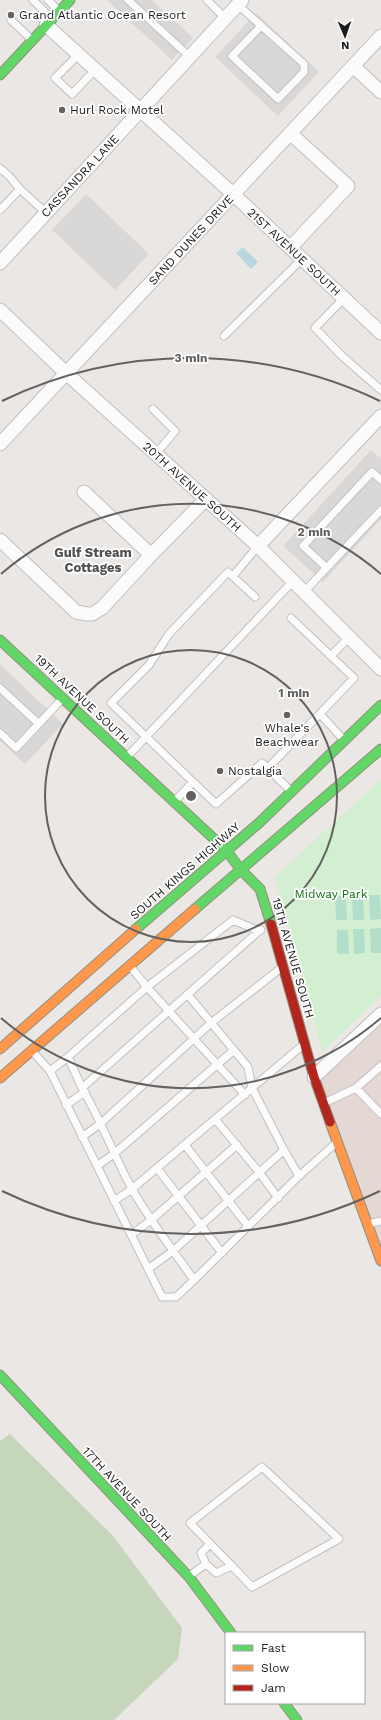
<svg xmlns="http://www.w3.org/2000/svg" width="381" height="1720" font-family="'Work Sans',sans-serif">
  <rect width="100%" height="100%" fill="#eae7e4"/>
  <!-- military -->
  <path fill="#e4d8d4" d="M381,1014V1261L314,1077Z"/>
  <!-- forest -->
  <path fill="#c6d6bb" d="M10,1434L113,1536L182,1628L178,1659L114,1720H0V1441Z"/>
  <!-- park -->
  <path fill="#d3efd1" d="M381,780V996L322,1052L275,877Z"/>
  <!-- pitch -->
  <path fill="#b2deca" d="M363,895L364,920H353L352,896Z
    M369,895H380L381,919L370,920Z
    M335,896H346L347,920H336Z
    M381,928V953H371L370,929Z
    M353,929H364L365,953L354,954Z
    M337,930H348L349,954H337Z"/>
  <!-- parking -->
  <path fill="#dad8d7" d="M107,0H152L193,38L172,60Z
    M256,13L319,72L278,116L215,57Z
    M86,194L149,254L115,290L52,230Z
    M371,450L381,459V519L323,582L283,546Z
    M0,664L63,724L25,764L0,741Z"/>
  <!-- water -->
  <path fill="#b9d6dc" d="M243,247L258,262L251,269L236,253Z"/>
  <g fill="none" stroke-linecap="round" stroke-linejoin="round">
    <defs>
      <path id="lane" d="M33,0L52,19
        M48,0L59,11
        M128,0L190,57
        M207,0L225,18
        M238,5L304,64V72L278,99L232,56L261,26
        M11,20L32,40
        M79,54L55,78L72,94L96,69
        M0,168L9,176L20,189
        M0,210L20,189L46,213
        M343,299L315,328L342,356L381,390
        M224,336L302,259
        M153,409L175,431L156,454
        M327,568L303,546L372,472L381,480
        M233,576L258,546
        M304,592L381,510
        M255,597L228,572L169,634L149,665L111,703L216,804L262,763L290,790
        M331,656L349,637
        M0,688L38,723
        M320,714L343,739
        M0,733L16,748L63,698
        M127,757L293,581
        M268,768L354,678L291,618
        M175,801L193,782
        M130,966L147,987L233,920L259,931L261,930
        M188,995L248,1067L252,1088L284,1150
        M33,1052L50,1071
        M68,1057L50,1071L162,1297H176L194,1280
        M82,1088L68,1057L147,987L245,1095
        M356,1088L381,1114
        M324,1103L356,1088L381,1066
        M66,1105L85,1092
        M215,1119L259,1172L278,1198
        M82,1137L100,1124L211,1023L281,968
        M185,1145L248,1226
        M97,1166L115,1153L234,1050
        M157,1168L222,1253
        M299,1176L336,1143
        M114,1201L132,1189L303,1045
        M368,1224L381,1221
        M131,1235L151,1220L237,1145
        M148,1269L173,1251L284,1150L299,1176L194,1280C173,1250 150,1221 132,1189C114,1156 101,1120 82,1088L259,931
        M206,1564L201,1553L210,1544
        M189,1576L206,1564L216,1573L232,1566L252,1587L339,1539L262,1467L190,1523L232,1566"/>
      <path id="street" d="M46,25L233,194L381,333
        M353,66L381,92
        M290,248L348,186L290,133
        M0,263L242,0
        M0,310L66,373L258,546L381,669
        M0,444L381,36
        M84,492L151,555
        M0,540L71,607L76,612L87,614H92L102,608L151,555L205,500
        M258,546L381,416
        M314,1077L381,1014"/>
      <path id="fast" d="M0,75L70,0
        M0,640L226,850L241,870L260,889L271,924
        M195,909L381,749
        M136,929L259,823L381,705
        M0,1375L189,1577L231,1633
        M284,1703L297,1720"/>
      <path id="slow" d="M0,1049L136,929
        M0,1078L195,909
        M330,1122L381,1261"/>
      <path id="jam" d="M271,924L314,1077L330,1122"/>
    </defs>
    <!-- lane casing -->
    <use href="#lane" stroke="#c1bfbe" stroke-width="9"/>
    <!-- street casing -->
    <use href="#street" stroke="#c1bfbe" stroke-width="15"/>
    <!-- fast casing -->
    <use href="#fast" stroke="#91917e" stroke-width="11"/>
    <!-- slow casing -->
    <use href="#slow" stroke="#91917e" stroke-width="11"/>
    <!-- jam casing -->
    <use href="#jam" stroke="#91917e" stroke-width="11"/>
    <!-- lane -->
    <use href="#lane" stroke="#fcfbfb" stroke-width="7"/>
    <!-- street -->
    <use href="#street" stroke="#fcfbfb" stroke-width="13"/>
    <!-- fast -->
    <use href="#fast" stroke="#63d668" stroke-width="9"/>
    <!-- slow -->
    <use href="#slow" stroke="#ff974d" stroke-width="9"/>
    <!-- jam -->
    <use href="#jam" stroke="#b3261e" stroke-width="9"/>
  </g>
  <!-- distance rings -->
  <g fill="none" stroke="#636261" stroke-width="2">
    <circle cx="191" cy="796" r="146"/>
    <path d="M381 1018A292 292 0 0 1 1 1018M1 574A292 292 0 0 1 381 574"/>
    <path d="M380 1191A438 438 0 0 1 2 1191M2 401A438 438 0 0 1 380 401"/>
  </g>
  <!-- markers -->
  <g fill="#636261" stroke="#fff" stroke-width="1.5">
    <circle cx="11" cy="15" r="4"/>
    <circle cx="62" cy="110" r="4"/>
    <circle cx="287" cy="715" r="4"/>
    <circle cx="220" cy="771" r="4"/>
  </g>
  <g text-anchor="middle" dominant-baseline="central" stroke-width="3.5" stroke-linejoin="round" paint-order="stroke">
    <!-- poi labels -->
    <g font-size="12" fill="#1b1b1b" stroke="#fff" text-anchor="start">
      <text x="19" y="15">Grand Atlantic Ocean Resort</text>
      <text x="70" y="110">Hurl Rock Motel</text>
      <text x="287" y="728" text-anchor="middle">Whale's<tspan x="287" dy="14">Beachwear</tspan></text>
      <text x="228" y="771">Nostalgia</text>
    </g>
    <!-- street labels -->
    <g font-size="12" fill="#1b1b1b" stroke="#fff">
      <text transform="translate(80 176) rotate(-47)">CASSANDRA LANE</text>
      <text transform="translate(191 240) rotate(-47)">SAND DUNES DRIVE</text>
      <text transform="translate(294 252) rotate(43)">21ST AVENUE SOUTH</text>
      <text transform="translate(192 487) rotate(42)">20TH AVENUE SOUTH</text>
      <text transform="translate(82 699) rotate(43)">19TH AVENUE SOUTH</text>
      <text transform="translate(185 871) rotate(-41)">SOUTH KINGS HIGHWAY</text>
      <text transform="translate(293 958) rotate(74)">19TH AVENUE SOUTH</text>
      <text transform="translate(127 1494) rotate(47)">17TH AVENUE SOUTH</text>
    </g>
    <!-- park labels -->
    <g font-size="12" fill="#127117" stroke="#fff">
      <text x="331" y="894">Midway Park</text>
    </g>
    <!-- neighbourhood labels -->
    <g font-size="13" font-weight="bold" fill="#4e4e4e" stroke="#fff">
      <text x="93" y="552">Gulf Stream<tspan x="93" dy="15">Cottages</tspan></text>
    </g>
  </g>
  <circle cx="191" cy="796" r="6" fill="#636261" stroke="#fff" stroke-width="2"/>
  <g font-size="12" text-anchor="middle" font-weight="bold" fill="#636261" stroke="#fff" stroke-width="3.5" stroke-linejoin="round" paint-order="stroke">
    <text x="191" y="362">3 min</text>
    <text x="314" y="536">2 min</text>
    <text x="294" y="697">1 min</text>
  </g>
  <!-- legend -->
  <rect x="225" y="1632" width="140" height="72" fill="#ffffff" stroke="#a4a4a4"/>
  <rect x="233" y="1645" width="20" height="6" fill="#63d668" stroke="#a4a4a4"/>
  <text x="261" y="1652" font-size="12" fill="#1b1b1b">Fast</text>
  <rect x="233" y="1665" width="20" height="6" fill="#ff974d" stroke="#a4a4a4"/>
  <text x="261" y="1672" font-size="12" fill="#1b1b1b">Slow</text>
  <rect x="233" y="1685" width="20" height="6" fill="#b3261e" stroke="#a4a4a4"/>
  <text x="261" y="1692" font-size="12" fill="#1b1b1b">Jam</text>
  <!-- north arrow -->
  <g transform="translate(345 36) rotate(178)" stroke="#ffffff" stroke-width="3" paint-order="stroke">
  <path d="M0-3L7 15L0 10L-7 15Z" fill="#1b1b1b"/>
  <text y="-6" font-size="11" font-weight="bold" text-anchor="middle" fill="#1b1b1b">N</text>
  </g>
</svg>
